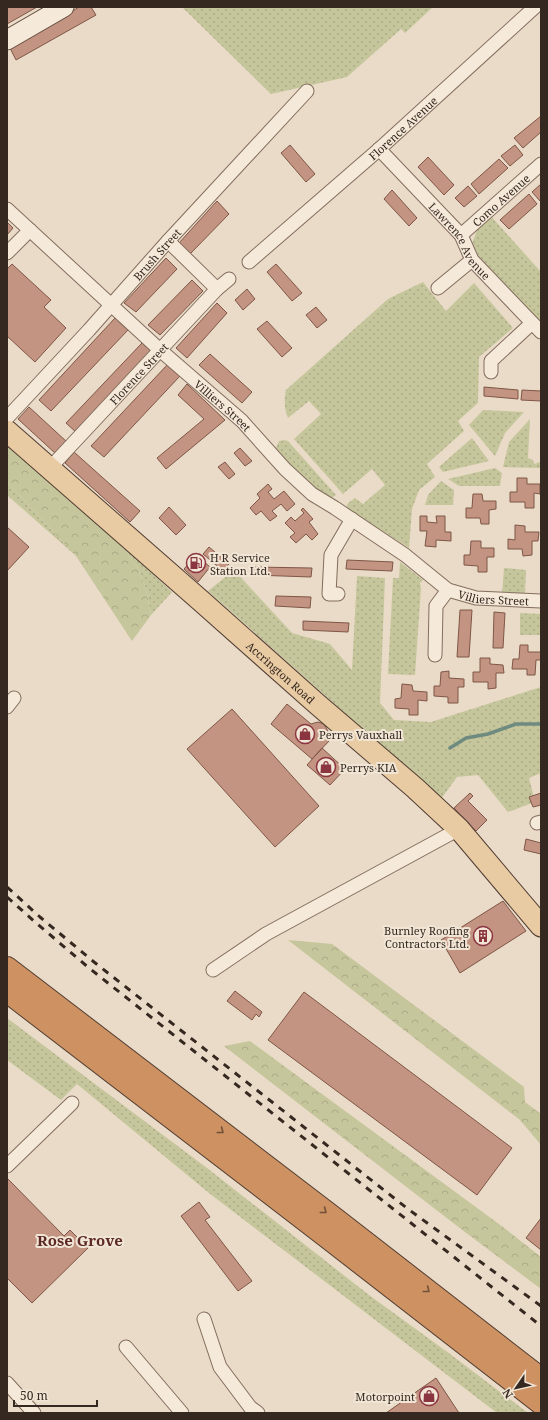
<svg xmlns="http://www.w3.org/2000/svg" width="548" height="1420" font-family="'Noto Serif',serif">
  <defs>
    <pattern id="grass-dots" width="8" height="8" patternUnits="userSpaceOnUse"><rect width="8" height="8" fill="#c6c69c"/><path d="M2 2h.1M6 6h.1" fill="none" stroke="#abaa86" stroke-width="1.8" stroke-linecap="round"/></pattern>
    <pattern id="forest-crowns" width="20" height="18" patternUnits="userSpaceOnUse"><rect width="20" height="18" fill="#c6c69c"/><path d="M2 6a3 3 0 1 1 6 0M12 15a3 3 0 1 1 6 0" fill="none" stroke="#abaa86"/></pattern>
  </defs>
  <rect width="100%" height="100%" fill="#e9dbc7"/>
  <!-- grass -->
  <path fill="url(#grass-dots)" d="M182,7H433L405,33L401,29L347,77L271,94Z
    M489,214L541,272V323L481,260L472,244L480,221Z
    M423,282L446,311L474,283L513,328L479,357L478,403L458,421L464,431L427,464L435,477L419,490L412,509L409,548L347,508V504L355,498L363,504L385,485L372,469L343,494L294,439L321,414L309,401L288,418C284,408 284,400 286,390L388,299Z
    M483,410L524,412L505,433L495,456L469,425Z
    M530,419L528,458L533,460L534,464L540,462L541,468L503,467L509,442Z
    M472,438L489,461L443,472L439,467Z
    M284,440L288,441L336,495L330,499C309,487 293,467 276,448L279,441Z
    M495,468L502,473L500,486H459L448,479Z
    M441,481L454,490L453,505H425L428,495Z
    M7,482L76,556L7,495Z
    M115,538L172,592L151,615L146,589L138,568Z
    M400,562L423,580L420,583L421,588L415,675L388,674L393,578H399Z
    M504,568L526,570L525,595L502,594Z
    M234,570L292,633L330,644L352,670L357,576L385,578L380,703L394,720L431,722L541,687V773L529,778L535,802L508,812L478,775L457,777L441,799L208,591Z
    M520,613L541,614V635H520Z
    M7,1018L207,1168L369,1295L450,1354L528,1413H497L209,1193L77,1084L61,1100L7,1060Z"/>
  <!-- forest -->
  <path fill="url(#forest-crowns)" d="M7,444L115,538L138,568L146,589L151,615L132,641L76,556L7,482Z
    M288,940L332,944L524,1087L525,1102L541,1114V1145L520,1120Z
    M250,1041L503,1227L541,1257V1289L461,1229L224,1046Z"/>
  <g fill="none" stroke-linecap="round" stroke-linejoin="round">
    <!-- stream -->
    <path stroke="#6f8b80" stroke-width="3.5" d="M450,748L466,738L488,734L516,724H541"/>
  </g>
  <!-- building -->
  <path fill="#c39481" stroke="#7f5647" d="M8,7H37L7,24V8Z
    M79,7H91L96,15L16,60L10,48Z
    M541,116V132L523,148L514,138Z
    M290,145L315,174L306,182L281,153Z
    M515,145L523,155L510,166L501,156Z
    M428,157L454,185L444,195L418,167Z
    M499,159L508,168L479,194L471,184Z
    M541,184V200L540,201L532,192Z
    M468,186L477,196L464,207L455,198Z
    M392,190L417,218L409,226L384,199Z
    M529,194L537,204L509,229L500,220Z
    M217,201L229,214L190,254L179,243Z
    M7,222L13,228L7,235Z
    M166,258L177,269L136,312L124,303Z
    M12,264L51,300L44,307L66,328L35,362L7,336V269Z
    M276,264L302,293L292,301L267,272Z
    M192,280L203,291L160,335L148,325Z
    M247,289L255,299L243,310L235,300Z
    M217,303L227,313L187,358L176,348Z
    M316,307L327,320L317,328L306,315Z
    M115,318L128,330L51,411L39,400Z
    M267,321L292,348L282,357L257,329Z
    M142,343L153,352L77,433L66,423Z
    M210,354L252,392L242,403L199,365Z
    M168,364L180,376L104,457L91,446Z
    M187,384L225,420L166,469L157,458L204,419L178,395Z
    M484,387L518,390V399L484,396Z
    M522,390L541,391V401L521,400Z
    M29,407L67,442L56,454L18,419Z
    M240,448L252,461L245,466L234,453Z
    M74,452L140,511L130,522L65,463Z
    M225,462L235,474L229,479L218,467Z
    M517,478H527V484H540V494L534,493V508H525V502H510V492H517Z
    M268,484L272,489L268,492L274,499L284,491L295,504L287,511L281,504L272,511L277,516L270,521L261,511L256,515L250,508L260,498L257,494Z
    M473,494H482L483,501H496V509L489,510V524H481L480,518H466V508H472Z
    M169,507L186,525L176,535L159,518Z
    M303,508L313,519L309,522L318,534L312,540L306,534L296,543L290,537L295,533L285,523L291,517L295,521L304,513L301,510Z
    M420,516H427V522L437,523L436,516H445V532H451V541L436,540V547L425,546L427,531H420Z
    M515,525L525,526V532H539L538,541H532V555L523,556L522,549H508V539L515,540Z
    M7,527L29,547L7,571Z
    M471,541H481V548H494V557H487V572H478V566L464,565V555H470Z
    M209,547L229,564L223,571L203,554Z
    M196,555L210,567L198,582L184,569Z
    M347,560L393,562L392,571L346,569Z
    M254,567L312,568L311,577L253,575Z
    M276,596L311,597L310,608L275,606Z
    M460,610H472L469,657H457Z
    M494,612L505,613L503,648H493Z
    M303,621L349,623L348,632L303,630Z
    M520,645H528V652H541V660H536L535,675H527V669H512L513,659H519Z
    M480,658H490V664L503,665L504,673H496V688L488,689V682H473V672H480Z
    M449,671V678L464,679V687H458V703H448V697L434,696V686H440L441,672Z
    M402,684L412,685L413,691L427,692V701L418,700V715H409V709L395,708V699L401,698Z
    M287,704L311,724L318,722L324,724L328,731L327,737L330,740L312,759L271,724Z
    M232,709L319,806L275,847L187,749Z
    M322,748L345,769L330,785L307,765Z
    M470,793L473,796L468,801L487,820L476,831L454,808Z
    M541,793V805L533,807L529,797Z
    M526,839L541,843V854L524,850Z
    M503,901L526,931L460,973L441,940Z
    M235,991L262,1012L259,1017L256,1014L252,1020L227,1001Z
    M304,992L512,1148L477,1195L268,1040Z
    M8,1179L64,1236L70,1230L88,1248L32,1303L7,1278V1180Z
    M199,1202L210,1217L205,1220L252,1281L238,1291L181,1216Z
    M541,1218V1250L526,1238Z
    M436,1378L459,1413H386Z"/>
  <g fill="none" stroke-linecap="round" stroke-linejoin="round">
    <defs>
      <g id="street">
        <path id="s1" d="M379,149L461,235L472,260L541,332"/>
        <path id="s2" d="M7,209L160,350L242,421L285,469L312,494L335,508L405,555L448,590L476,598L541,601"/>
        <path id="s3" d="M461,235L541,164"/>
        <path d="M168,241L217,289"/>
        <path d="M7,253L30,230"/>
        <path id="s4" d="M249,262L376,152L535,7"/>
        <path d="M438,288L472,260"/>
        <path d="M491,372V361L532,323"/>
        <path id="s5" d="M7,418L89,330L168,241L307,91"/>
        <path id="s6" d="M49,469L217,289L229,279"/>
        <path d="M338,594H329L331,555L352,519"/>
        <path d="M435,655L436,606L448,590"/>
        <path d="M7,707L14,698"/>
        <path d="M537,823L541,822"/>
        <path d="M213,970L266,934L459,829"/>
        <path d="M7,1166L72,1103"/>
        <path d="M204,1319L220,1367L250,1407L258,1413"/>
        <path d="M126,1347L182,1413"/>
        <path d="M7,1383L34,1413"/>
      </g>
      <path id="secondary" d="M7,40L64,7"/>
      <g id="primary">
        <path id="s7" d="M7,431L200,600L317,704L415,788L459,829L541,926"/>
      </g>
      <path id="highway" d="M7,968L335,1219L541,1379
        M7,991L326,1236L541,1403"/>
    </defs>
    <!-- street casing -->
    <use href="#street" stroke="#836d5e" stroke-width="15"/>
    <!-- secondary casing -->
    <use href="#secondary" stroke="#654f42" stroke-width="21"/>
    <!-- primary casing -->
    <use href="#primary" stroke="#513d32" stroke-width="23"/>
    <!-- highway casing -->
    <use href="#highway" stroke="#513d32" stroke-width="24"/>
    <!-- street -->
    <use href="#street" stroke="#f5e9d9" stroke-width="13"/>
    <!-- secondary -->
    <use href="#secondary" stroke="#f5e9d9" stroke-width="19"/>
    <!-- primary -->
    <use href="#primary" stroke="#e8caa3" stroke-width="21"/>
    <!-- highway -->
    <use href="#highway" stroke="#ce9162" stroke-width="22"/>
    <!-- rail -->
    <path stroke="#352820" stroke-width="3" stroke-dasharray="7 7" stroke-linecap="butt" d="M7,887L40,917L94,962L408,1209L541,1306
      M7,897L35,922L89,968L541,1326"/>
  </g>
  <!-- one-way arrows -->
  <defs><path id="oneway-chevron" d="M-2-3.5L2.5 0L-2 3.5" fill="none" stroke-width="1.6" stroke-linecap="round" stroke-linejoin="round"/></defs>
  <g stroke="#72523a">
    <use href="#oneway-chevron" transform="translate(221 1131) rotate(38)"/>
    <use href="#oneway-chevron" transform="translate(324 1211) rotate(38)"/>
    <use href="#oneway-chevron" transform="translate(427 1290) rotate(38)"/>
  </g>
  <!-- icons -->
  <defs>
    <symbol id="fuel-ring" viewBox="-11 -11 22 22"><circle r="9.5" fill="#f1e6d6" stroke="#8b3541" stroke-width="1.5"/><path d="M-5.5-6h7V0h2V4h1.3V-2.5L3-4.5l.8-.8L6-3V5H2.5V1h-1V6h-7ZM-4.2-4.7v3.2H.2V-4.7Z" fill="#8b3541"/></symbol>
    <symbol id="shop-ring" viewBox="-11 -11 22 22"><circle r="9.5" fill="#f1e6d6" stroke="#8b3541" stroke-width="1.5"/><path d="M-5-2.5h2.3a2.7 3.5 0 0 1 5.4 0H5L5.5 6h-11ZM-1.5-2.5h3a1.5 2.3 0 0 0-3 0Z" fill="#8b3541"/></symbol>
    <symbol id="building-ring" viewBox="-11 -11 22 22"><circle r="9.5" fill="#f1e6d6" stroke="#8b3541" stroke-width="1.5"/><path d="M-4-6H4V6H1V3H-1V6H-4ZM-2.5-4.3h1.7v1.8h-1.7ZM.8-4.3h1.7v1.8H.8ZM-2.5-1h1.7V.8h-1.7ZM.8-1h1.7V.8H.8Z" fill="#8b3541"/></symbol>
  </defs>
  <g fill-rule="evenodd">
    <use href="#fuel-ring" x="185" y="552" width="22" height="22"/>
    <use href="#shop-ring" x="294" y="723" width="22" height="22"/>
    <use href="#shop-ring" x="315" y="756" width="22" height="22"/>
    <use href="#building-ring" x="472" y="925" width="22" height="22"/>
    <use href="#shop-ring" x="418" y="1385" width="22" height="22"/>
  </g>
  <g text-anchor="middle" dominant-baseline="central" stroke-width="4" stroke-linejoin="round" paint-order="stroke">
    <!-- street labels -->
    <g font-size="11" fill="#352820" stroke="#f1e6d6">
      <text stroke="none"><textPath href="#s4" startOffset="204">Florence Avenue</textPath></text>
      <text stroke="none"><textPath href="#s3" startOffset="53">Como Avenue</textPath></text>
      <text stroke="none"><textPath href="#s1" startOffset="123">Lawrence Avenue</textPath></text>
      <text stroke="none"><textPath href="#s5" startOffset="222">Brush Street</textPath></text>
      <text stroke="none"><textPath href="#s6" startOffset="131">Florence Street</textPath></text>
      <text stroke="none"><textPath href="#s2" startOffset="292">Villiers Street</textPath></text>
      <text stroke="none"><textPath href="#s2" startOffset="631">Villiers Street</textPath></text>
      <text stroke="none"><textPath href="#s7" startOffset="365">Accrington Road</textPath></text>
    </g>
    <!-- poi labels -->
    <g font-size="11" fill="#352820" stroke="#f1e6d6" text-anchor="start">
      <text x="210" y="557">H R Service<tspan x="210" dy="13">Station Ltd.</tspan></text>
      <text x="319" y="734">Perrys Vauxhall</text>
      <text x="340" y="767">Perrys KIA</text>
      <text x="469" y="930" text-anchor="end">Burnley Roofing<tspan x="469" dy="13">Contractors Ltd.</tspan></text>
      <text x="415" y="1396" text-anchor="end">Motorpoint</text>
    </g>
    <!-- district labels -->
    <g font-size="15" font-weight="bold" fill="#5c2925" stroke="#f1e6d6">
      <text x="80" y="1240">Rose Grove</text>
    </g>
  </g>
  <!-- border -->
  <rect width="548" height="1420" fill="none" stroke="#352820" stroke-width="16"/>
  <!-- north arrow -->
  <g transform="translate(516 1388) rotate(236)" stroke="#f1e6d6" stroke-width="3" paint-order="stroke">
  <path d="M0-3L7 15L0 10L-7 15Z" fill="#352820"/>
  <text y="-6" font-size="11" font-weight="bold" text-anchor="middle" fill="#352820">N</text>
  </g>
  <!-- scale -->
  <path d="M14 1400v6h83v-6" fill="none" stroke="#352820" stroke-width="2"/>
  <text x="20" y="1400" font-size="12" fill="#352820" stroke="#f1e6d6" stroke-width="3" paint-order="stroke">50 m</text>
</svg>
